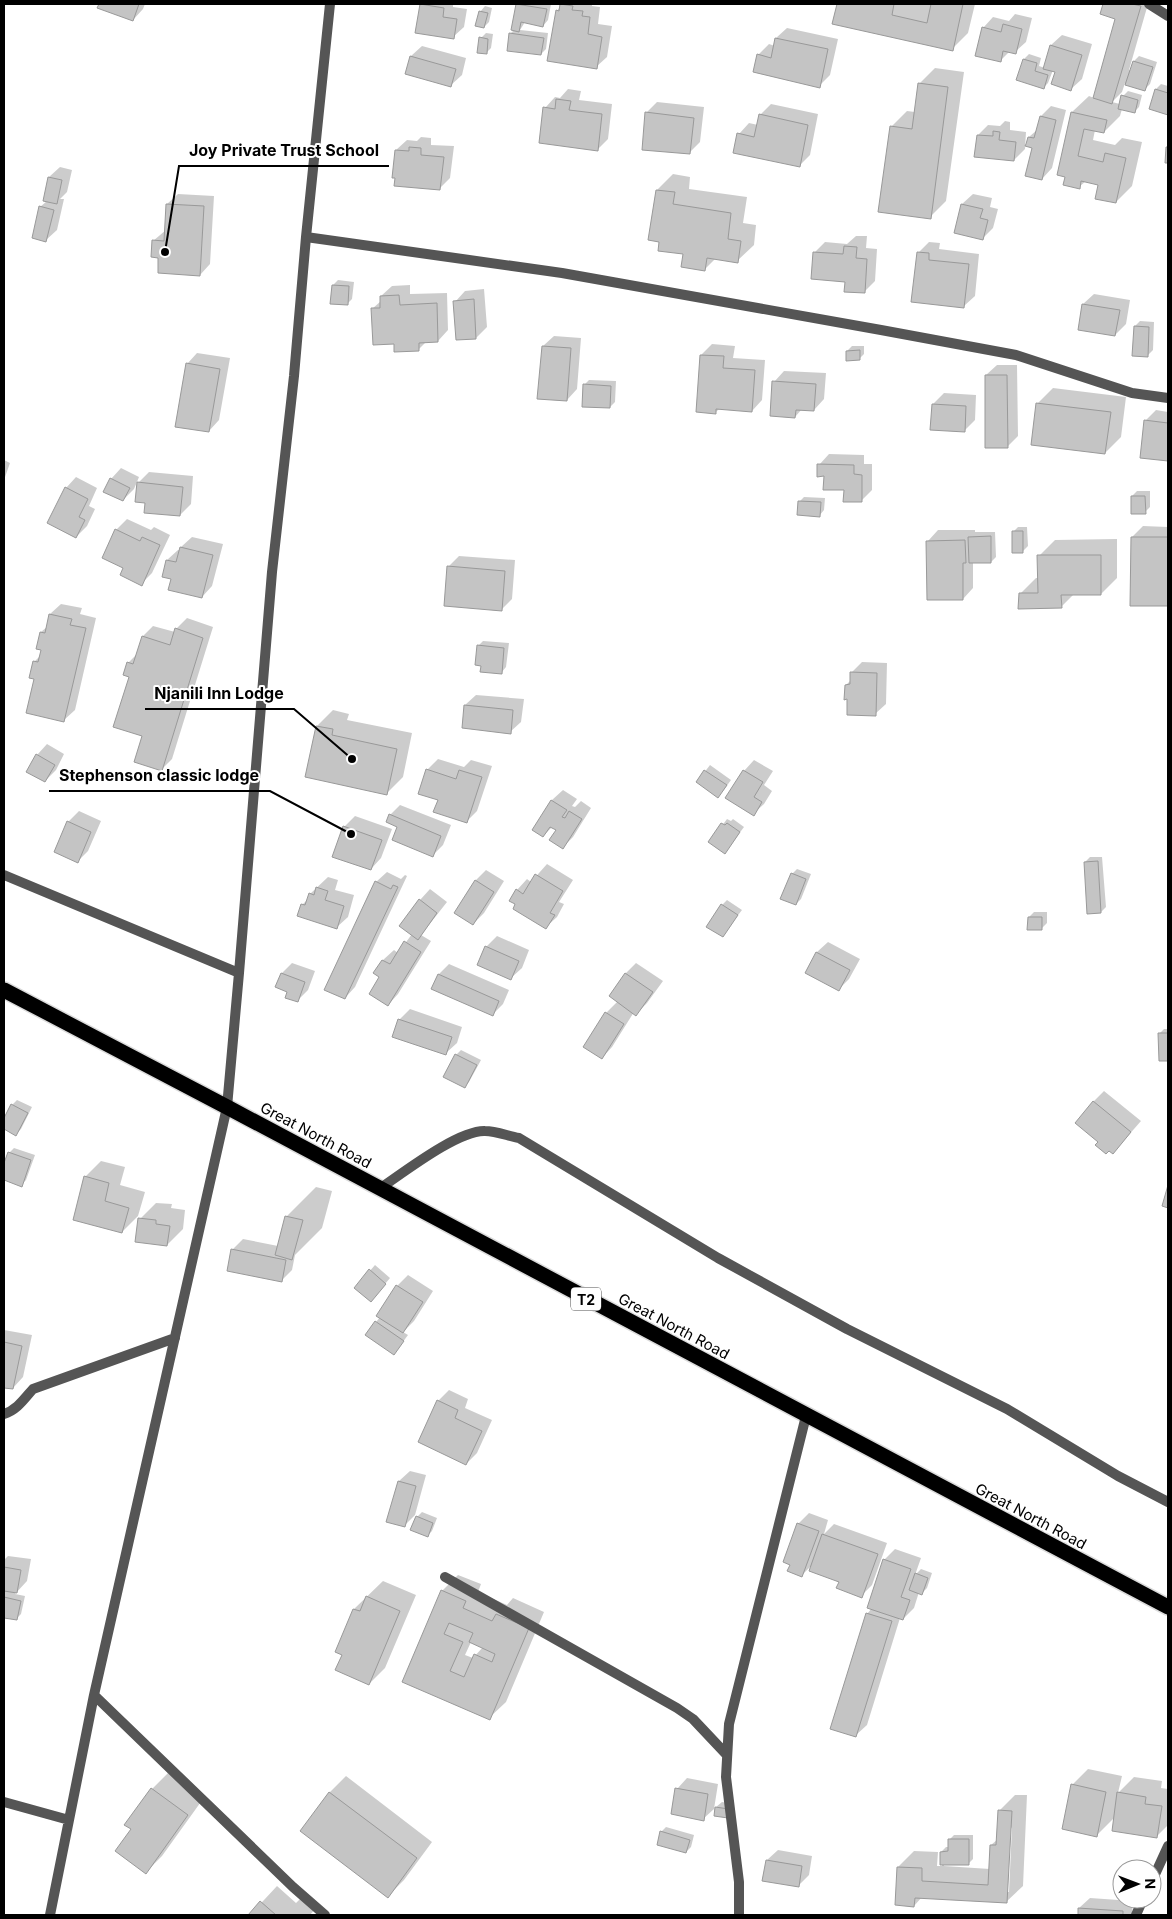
<svg xmlns="http://www.w3.org/2000/svg" width="1172" height="1919" font-family="Inter,sans-serif">
  <rect width="100%" height="100%" fill="#fff"/>
  <!-- shadow -->
  <path fill="#0003" fill-rule="evenodd" d="M100,4H145L143,9L133,20L99,7Z
    M422,4H453V7L467,9L464,27L453,37L421,5Z
    M517,4H551L548,20L543,26L525,22L520,30L548,33L546,49L541,54L510,34L515,29H513Z
    M562,4H592V6L600,7L598,24L612,26L607,57L596,67L557,11Z
    M838,4L932,5L975,4L968,33L952,49L834,23Z
    M1104,4H1148L1129,70L1131,71L1134,61L1139,56L1157,62L1150,84L1145,89L1125,83L1122,92L1112,102L1120,104L1123,96L1128,91L1142,95L1139,107L1134,112L1122,109L1120,116L1104,132L1095,130L1093,140L1115,145L1122,138L1142,142L1132,186L1116,202L1100,184L1086,181L1079,187L1072,112L1089,96L1094,98L1117,18L1101,13Z
    M485,6L492,8L489,22L484,27L480,12Z
    M1015,14L1032,18L1026,42L1015,52L1010,51L1000,61L983,28L993,17L1009,21Z
    M787,28L838,39L830,75L819,86L758,55L769,44L775,46L776,38Z
    M486,33L493,34L491,48L486,53L481,38Z
    M1062,35L1092,44L1082,79L1071,89L1056,71L1053,70L1048,83L1043,88L1024,59L1029,54L1041,58L1039,66L1045,68L1051,45Z
    M422,46L466,58L462,75L451,85L407,73L411,56Z
    M935,68L964,72L946,201L930,217L891,127L907,111L915,112L919,84Z
    M1161,84L1168,86V113L1150,108L1156,89Z
    M568,89L581,91L579,100L612,104L608,139L597,150L545,108L555,97L560,98Z
    M657,102L704,107L700,142L689,153L646,113Z
    M771,104L818,114L810,155L799,166L739,134L749,123L758,125L760,115Z
    M1051,106L1066,110L1052,168L1042,179L1033,147L1029,137L1038,129L1041,116Z
    M1005,121L1010,122V130L1026,132L1025,149L1014,160L978,135L988,125L1000,126Z
    M421,137L431,138V145L454,146L450,178L440,188L396,150L407,140L417,141Z
    M60,167L72,170L67,192L60,199H64L57,230L46,240L40,207L47,201L49,177Z
    M673,174L690,177L689,189L747,197L743,223L756,225L754,245L737,261L716,258L705,269L684,253L660,241L657,190Z
    M178,194L214,196L210,264L200,275L160,257L153,241L166,230L167,204Z
    M973,194L992,198L990,207L998,209L993,228L982,239L955,232L962,204Z
    M856,236H867L866,248L877,249L875,281L864,292L846,281L814,253L825,242L847,244Z
    M929,242L940,243L939,249L979,254L975,296L964,306L919,252Z
    M338,280L354,282L352,299L347,304L333,285Z
    M410,285V294L447,293L448,330L438,341L426,342L418,350L395,343L372,309L381,301V296L392,286Z
    M484,289L487,327L476,338L455,302L465,291Z
    M1094,294L1130,300L1126,324L1115,335L1083,304Z
    M1140,321L1154,322L1153,350L1148,355L1135,326Z
    M554,336L581,338L577,389L567,400L543,346Z
    M712,344L735,346L733,358L765,360L762,400L752,411L720,408L716,412L701,355Z
    M852,346H864V354L859,359L847,351Z
    M197,353L230,358L219,420L209,431L187,364Z
    M997,365H1017L1018,436L1007,447L986,375Z
    M784,371L826,373L824,399L814,410L802,409L795,417L774,382Z
    M589,380L616,381L615,402L610,407L584,385Z
    M1053,388L1126,397L1121,437L1105,453L1037,404Z
    M944,393L976,395L975,420L964,431L933,404Z
    M1156,410L1168,412V459L1141,457L1145,421Z
    M829,454L864,455V464H872V490L861,501L825,475L819,465Z
    M4,460L10,463L4,480Z
    M121,468L139,477L134,489L123,500L111,479Z
    M149,472L193,476L191,504L180,515L146,502L138,483Z
    M76,477L97,488L89,506L95,509L87,526L76,537L66,488Z
    M1137,491H1150V507L1145,512L1132,496Z
    M804,497L825,498L824,510L819,516L799,502Z
    M127,519L151,530L154,527L170,535L152,573L141,584L125,567L116,530Z
    M1143,526L1168,527V605L1132,537Z
    M1018,527H1027L1028,546L1023,551L1013,532Z
    M938,530H975V532H995L996,557L991,562H973V588L963,599L928,541Z
    M192,537L223,544L212,586L202,597L172,578L167,560L178,550H180L181,547Z
    M1117,539V578L1101,594H1074L1061,607L1020,594L1036,578H1039V556L1055,540Z
    M459,556L515,560L512,599L501,610L448,567Z
    M61,604L82,608L80,614L96,618L75,710L64,720L35,678L34,662L41,655V632L48,626L50,614Z
    M187,618L213,627L172,759L161,770L144,735L128,663L137,654L143,636L153,626L175,632L176,629Z
    M483,641L509,643L506,667L501,673L482,664L478,646Z
    M862,662L887,663L886,704L875,714L848,698L846,685L851,680V673Z
    M476,695L524,699L521,722L510,732L465,705Z
    M333,710L349,714L347,720L412,733L403,777L387,793L317,726Z
    M47,744L64,754L56,770L45,781L37,755Z
    M438,759L464,767L471,760L492,766L477,811L466,822L439,800L427,770Z
    M754,760L773,771L764,785L772,791L764,804L753,814L744,771Z
    M710,765L731,780L723,791L697,782Z
    M563,790L577,799L572,806L575,807L581,801L591,808L573,837L563,847L557,830L552,827L543,836L534,830L552,800Z
    M400,805L451,825L443,845L433,855L399,826L390,815Z
    M79,811L101,821L88,851L78,861L68,822Z
    M355,816L392,829L381,858L371,869L344,827Z
    M727,819L731,821L733,819L744,827L729,847L710,842Z
    M1090,857H1102L1106,907L1101,912L1085,862Z
    M547,864L573,880L559,902L564,904L557,917L546,927L517,904V890L527,879L531,882Z
    M797,869L811,874L801,899L796,904L792,874Z
    M486,870L504,881L484,913L473,924L476,880Z
    M387,872L401,879L405,875L407,876L355,987L345,998L376,882Z
    M328,877L338,880L335,890L354,895L348,917L337,927L299,915L303,904L308,899L310,894Z
    M430,889L447,902L421,935L431,941L398,994L388,1005L381,977L375,973L383,960L394,950L398,953L412,934L420,900Z
    M727,900L742,910L722,936V905Z
    M1034,912H1047V923L1042,928L1029,917Z
    M497,936L529,950L522,968L511,978L479,965L486,947Z
    M828,942L860,959L849,979L838,990L806,972L817,952Z
    M292,963L315,971L308,990L297,1001L289,991L277,986L282,973Z
    M636,963L663,981L647,1003L636,1014L634,1012L612,1047L602,1058L606,1013L618,1001L610,996L626,973Z
    M449,964L509,990L503,1004L492,1015L439,974Z
    M410,1009L462,1027L457,1043L446,1053L399,1020Z
    M1164,1029H1168V1060H1161L1159,1034Z
    M461,1050L481,1060L469,1082L464,1087L445,1076L456,1055Z
    M1104,1091L1141,1121L1113,1153L1093,1102Z
    M17,1100L32,1107L21,1129L16,1134L4,1128V1121L12,1105Z
    M14,1148L35,1155L26,1180L21,1185L4,1179L5,1171L4,1166L9,1153Z
    M101,1161L125,1167L120,1185L145,1192L138,1216L122,1232L85,1177Z
    M316,1187L332,1191L322,1228L295,1255L292,1270L281,1281L232,1250L243,1239L278,1246L286,1217Z
    M156,1203L172,1204L171,1208L185,1210L183,1229L167,1245L140,1219Z
    M375,1265L390,1278L376,1295L356,1287Z
    M408,1275L433,1291L414,1321L403,1332L408,1335L394,1354L366,1335L380,1317L397,1286Z
    M4,1330L32,1335L23,1377L13,1388L4,1386Z
    M449,1390L468,1399L465,1408L492,1420L477,1453L466,1464L438,1401Z
    M410,1471L426,1475L415,1515L404,1526L388,1521L399,1481Z
    M422,1512L437,1518L432,1531L427,1536L417,1517Z
    M809,1513L828,1520L824,1534L834,1524L887,1543L872,1585L861,1596L812,1565L802,1575L798,1524Z
    M895,1549L921,1558L915,1575L921,1569L932,1573L927,1588L922,1593L919,1592L914,1608L903,1619L900,1618L867,1725L856,1735L867,1614L872,1608L884,1560Z
    M8,1556L31,1559L27,1581L15,1594L25,1596L21,1614L16,1619L4,1616V1560Z
    M458,1575L481,1584L478,1592L507,1605L513,1598L544,1612L506,1702L489,1718L404,1681L442,1591ZM471,1642L483,1647L473,1658L465,1655Z
    M383,1581L416,1595L385,1668L369,1684L343,1654L337,1651L354,1609Z
    M1088,1769L1122,1776L1118,1793L1134,1777L1162,1781L1161,1788L1168,1789V1825L1157,1836L1115,1817L1096,1836L1072,1785Z
    M168,1773L203,1799L162,1856L146,1872L132,1829L152,1789Z
    M346,1776L432,1842L404,1880L388,1896L301,1831L330,1792Z
    M687,1778L718,1784L714,1809L703,1819L677,1789Z
    M1015,1795H1027L1023,1886L1006,1902L922,1897L914,1906L898,1867L914,1851L938,1852L937,1866H942L941,1852L946,1847H949V1840L954,1835H973V1859L968,1864H944V1866L990,1869L991,1845L998,1839L999,1811ZM1012,1827L1009,1892H1006L1010,1830Z
    M722,1802L733,1804L732,1812L716,1807Z
    M666,1827L694,1835L691,1847L686,1852L661,1832Z
    M778,1850L812,1856L809,1875L798,1886L767,1860Z
    M277,1886L296,1903L303,1896L316,1908L310,1915H250Z
    M1090,1898L1133,1901L1132,1915H1079V1908Z"/>
  <!-- building -->
  <path fill="#c4c4c4" stroke="#999" fill-rule="evenodd" d="M99,4H139L133,21L97,8Z
    M420,4L444,8L443,17L457,19L454,39L415,33Z
    M516,4L547,9L543,27L521,22L519,32L511,30Z
    M560,4L573,6L572,10L583,11L582,16L590,17L588,34L602,37L597,69L547,61L556,10L559,11Z
    M837,4H894L892,15L927,23L931,4H963L953,51L832,24Z
    M1103,4H1132L1141,6L1112,104L1093,98L1115,19L1100,14Z
    M479,11L488,13L484,28L475,26Z
    M1003,24L1022,29L1016,54L1003,51L1001,62L975,56L982,27L1001,32Z
    M509,33L544,38L541,55L507,51Z
    M479,37L488,39L487,54L477,53Z
    M775,38L828,49L820,88L753,72L757,54L771,58Z
    M1050,45L1082,55L1071,91L1051,84L1055,72L1043,69Z
    M410,56L456,69L451,87L405,74Z
    M1023,59L1037,63L1035,71L1048,75L1044,89L1016,80Z
    M1133,61L1153,67L1145,91L1125,85Z
    M918,83L948,87L931,219L878,212L890,126L912,129Z
    M1155,89L1168,93V115L1149,109Z
    M1121,95L1138,100L1135,113L1118,109Z
    M556,99L571,101L569,110L602,114L598,151L539,143L543,107L555,109Z
    M645,112L694,118L690,154L642,150Z
    M1071,112L1107,120L1104,133L1084,129L1078,156L1103,162L1105,153L1126,158L1116,203L1095,199L1098,185L1081,181L1080,189L1063,185L1065,177L1057,175Z
    M759,114L808,125L800,167L733,153L737,133L754,137Z
    M1040,116L1056,120L1042,180L1025,176L1032,148L1025,146L1026,144L1028,137L1034,138Z
    M993,131L1000,132L999,140L1016,142L1014,161L974,157L977,135L993,136Z
    M409,147L421,148V155L444,157L440,190L394,186L395,178H392L395,150L409,151Z
    M1166,147H1168V163H1165Z
    M48,177L62,180L57,204L43,201Z
    M656,190L675,192L673,204L731,213L728,239L741,241L738,263L707,258L705,271L681,267L683,254L658,251L659,242L648,240Z
    M166,204L204,206L200,276L158,273V258L151,257L152,240L164,241Z
    M961,204L983,209L980,218L988,220L983,240L954,233Z
    M39,206L54,210L46,242L32,238Z
    M844,246L857,247L856,258L867,259L865,293L844,292L845,282L811,279L813,252L843,254Z
    M917,252L929,253V260L969,264L964,308L911,302Z
    M332,285L349,286L348,305L330,304Z
    M399,295L400,305L437,303L438,342L419,343V351L394,352V344L373,345L371,308H380V296Z
    M474,299L476,339L456,340L453,301Z
    M1082,304L1120,310L1115,336L1078,330Z
    M1134,326L1149,327L1148,357L1132,356Z
    M542,346L571,348L567,401L537,399Z
    M860,350V360L846,361V351Z
    M700,355L724,356L723,368L755,370L752,412L716,409V414L696,412Z
    M186,363L220,369L209,432L175,427Z
    M985,375H1007L1008,448H985Z
    M772,381L816,384L814,411L796,410L795,418L770,416Z
    M583,384L611,386L610,408L582,407Z
    M1036,403L1111,412L1105,454L1031,445Z
    M932,404L966,406L965,432L930,430Z
    M1144,420L1168,423V461L1140,458Z
    M817,464L854,465V474L862,475V502H843L844,490H823L824,476L817,477Z
    M110,478L130,488L123,501L103,492Z
    M137,482L183,487L180,516L144,513L145,503L135,502Z
    M65,487L88,499L79,517L85,520L76,538L47,523Z
    M1131,496H1145L1146,514H1131Z
    M798,501L821,502L820,517L797,515Z
    M115,529L140,541L142,537L160,545L142,586L120,575L123,568L102,558Z
    M1012,531H1023V553H1012Z
    M991,536V563H969L968,537Z
    M1131,537H1168V606H1130Z
    M965,540L966,563H963V600H927L926,541Z
    M180,547L213,555L202,598L168,590L171,579L162,577L166,560L176,562Z
    M1037,555H1101V595H1061L1062,608L1018,609L1019,593H1038Z
    M447,566L505,571L502,611L444,606Z
    M49,614L72,619L70,625L86,628L64,722L26,713L34,679L29,678L33,661L38,662L41,650L36,649L40,632L45,633Z
    M175,628L203,638L162,771L134,762L142,736L113,727L129,677L123,675L127,662L133,664L142,636L170,645Z
    M477,645L504,648L502,674L480,672L481,666L475,665Z
    M850,672L877,673L876,716L847,715V699L844,700L845,685L850,684Z
    M464,705L513,710L511,734L462,728Z
    M316,726L333,729L332,735L397,749L387,795L305,777Z
    M36,754L55,765L45,782L26,772Z
    M426,769L456,779L459,770L482,777L467,823L433,812L438,800L418,794Z
    M704,770L727,785L718,798L696,782Z
    M743,770L763,782L754,797L762,802L754,816L725,798Z
    M551,800L567,810L562,817L565,818L569,811L582,819L563,849L549,840L556,830L550,827L543,837L532,830Z
    M389,814L441,836L433,857L392,840L397,827L386,822Z
    M67,821L91,832L78,863L54,852Z
    M721,823L725,825L727,823L740,832L725,854L708,842Z
    M343,826L382,840L371,870L332,857Z
    M1098,861L1101,913L1087,914L1084,862Z
    M791,873L806,879L796,905L780,899Z
    M535,874L563,891L550,913L555,915L546,929L513,909L515,904L509,901L516,889L523,894Z
    M475,880L494,892L473,925L454,913Z
    M375,881L391,889L393,885L398,887L345,999L324,990Z
    M316,887L328,891L325,900L344,906L337,929L297,916L301,904L305,905L309,893L314,895Z
    M419,899L437,913L418,940L399,926Z
    M721,904L738,915L723,937L706,927Z
    M1028,917H1042V930H1027Z
    M404,941L421,952L388,1006L369,994L379,977L373,973L382,960L390,964Z
    M485,946L519,961L511,980L477,965Z
    M816,952L850,970L839,991L805,973Z
    M281,973L305,982L298,1002L285,998L287,992L275,987Z
    M625,973L653,992L636,1016L609,996Z
    M438,974L499,1001L493,1016L431,989Z
    M605,1012L624,1024L602,1059L583,1047Z
    M398,1019L452,1037L446,1055L392,1037Z
    M1158,1033H1168V1061H1159Z
    M455,1054L477,1065L465,1088L443,1077Z
    M1093,1101L1131,1132L1113,1154L1109,1151L1106,1154L1095,1145L1098,1142L1075,1123Z
    M11,1104L28,1113L16,1136L4,1129V1118Z
    M8,1152L31,1160L22,1187L4,1180V1163Z
    M84,1176L109,1183L105,1201L129,1208L122,1233L73,1220Z
    M1168,1185V1208L1162,1206Z
    M285,1216L303,1220L292,1260L275,1255Z
    M138,1218L156,1220V1224L170,1226L167,1246L135,1242Z
    M231,1249L286,1260L282,1282L227,1271Z
    M369,1269L386,1284L371,1302L354,1288Z
    M396,1285L423,1302L403,1333L376,1316Z
    M375,1321L404,1341L394,1355L365,1335Z
    M4,1342L22,1346L13,1389L4,1388Z
    M437,1400L458,1410L455,1418L482,1431L466,1465L418,1442Z
    M398,1481L416,1486L405,1527L386,1522Z
    M416,1516L433,1523L428,1537L410,1530Z
    M797,1523L819,1531L802,1577L787,1571L790,1565L783,1562Z
    M822,1534L878,1554L862,1598L836,1588L839,1582L809,1571Z
    M883,1559L911,1569L901,1597L910,1600L903,1620L867,1608Z
    M4,1567L21,1570L17,1593L4,1591Z
    M915,1573L928,1578L922,1595L909,1590Z
    M441,1590L466,1601L463,1608L492,1621L496,1614L529,1628L490,1720L402,1682ZM449,1623L473,1633L469,1642L495,1654L492,1662L474,1654L464,1677L450,1671L463,1642L444,1634Z
    M366,1596L400,1611L369,1685L335,1670L342,1655L335,1652L353,1609L360,1611Z
    M4,1597L21,1601L17,1620L4,1618Z
    M866,1613L892,1621L856,1737L830,1729Z
    M1071,1784L1106,1792L1097,1837L1062,1829Z
    M151,1788L188,1815L146,1874L115,1851L131,1829L124,1825Z
    M675,1788L708,1794L704,1821L671,1814Z
    M329,1792L417,1858L388,1898L300,1831Z
    M1117,1792L1146,1797L1145,1804L1162,1806L1157,1838L1112,1831Z
    M715,1807L729,1809L728,1818L714,1816Z
    M998,1810L1012,1811L1007,1903L915,1898L914,1907L895,1905L897,1867L922,1868V1881L988,1885L990,1845H996Z
    M660,1831L690,1840L686,1853L657,1845Z
    M948,1839H969V1865H940V1852L948,1851Z
    M766,1860L802,1866L799,1887L762,1881Z
    M260,1901L276,1915H248Z
    M1078,1908L1123,1911V1915H1078Z"/>
  <g fill="none" stroke-linecap="round" stroke-linejoin="round">
    <defs>
      <path id="highway" d="M4,990L227,1107L1168,1607"/>
    </defs>
    <!-- highway casing -->
    <use href="#highway" stroke="#dbdbdb" stroke-width="18"/>
    <!-- street -->
    <path stroke="#555" stroke-width="10" d="M1149,4L1168,16
      M306,237L562,273L881,330L1016,355L1132,393L1168,398
      M4,875L239,973
      M379,1189C403,1173 458,1130 485,1131C496,1131 508,1136 519,1138L718,1258L847,1329L1007,1409L1118,1476L1168,1502
      M4,1414C17,1410 24,1399 33,1389L175,1338
      M445,1577L677,1708L693,1719L726,1754
      M94,1695L293,1887L325,1915
      M4,1802L69,1820
      M1152,1881L1168,1846
      M50,1915L94,1695L227,1107L239,973L272,572L294,376L306,237L330,4
      M739,1915V1882L726,1777L729,1724L806,1416
      M1136,1915L1143,1899"/>
    <!-- highway -->
    <use href="#highway" stroke="#000" stroke-width="15"/>
  </g>
  <g text-anchor="middle" dominant-baseline="central" stroke-width="4" stroke-linejoin="round" paint-order="stroke">
    <!-- shield labels -->
    <rect fill="#fff" stroke="#4c4c4c" stroke-width="1" x="571" y="1287.5" width="30" height="23" rx="4"/>
    <g font-size="14" font-weight="bold" fill="#000">
      <text x="586" y="1299">T2</text>
    </g>
    <!-- street labels -->
    <g font-size="15" fill="#000" stroke="#fff">
      <text transform="translate(316 1135) rotate(28)">Great North Road</text>
      <text transform="translate(674 1326) rotate(28)">Great North Road</text>
      <text transform="translate(1031 1516) rotate(28)">Great North Road</text>
    </g>
  </g>
  <!-- callouts -->
  <path fill="none" stroke="#000" stroke-width="2" d="M165 252L179 166H389M352 759L294 709H145M351 834L270 791H49"/>
  <g fill="#000" stroke="#fff" stroke-width="2">
    <circle cx="165" cy="252" r="5"/>
    <circle cx="352" cy="759" r="5"/>
    <circle cx="351" cy="834" r="5"/>
  </g>
  <g font-size="16" text-anchor="middle" font-weight="bold" fill="#000" stroke="#fff" stroke-width="4" stroke-linejoin="round" paint-order="stroke">
    <text x="284" y="156">Joy Private Trust School</text>
    <text x="219" y="699">Njanili Inn Lodge</text>
    <text x="159" y="781">Stephenson classic lodge</text>
  </g>
  <!-- border -->
  <rect width="1172" height="1919" fill="none" stroke="#000000" stroke-width="10"/>
  <!-- north arrow -->
  <g transform="translate(1137 1884) rotate(89)"><circle r="24" fill="#ffffff" stroke="#999999"/>
  <path d="M0-4L9 19L0 12L-9 19Z" fill="#000000"/>
  <text y="-8" font-size="14" font-weight="bold" text-anchor="middle" fill="#000000">N</text>
  </g>
</svg>
